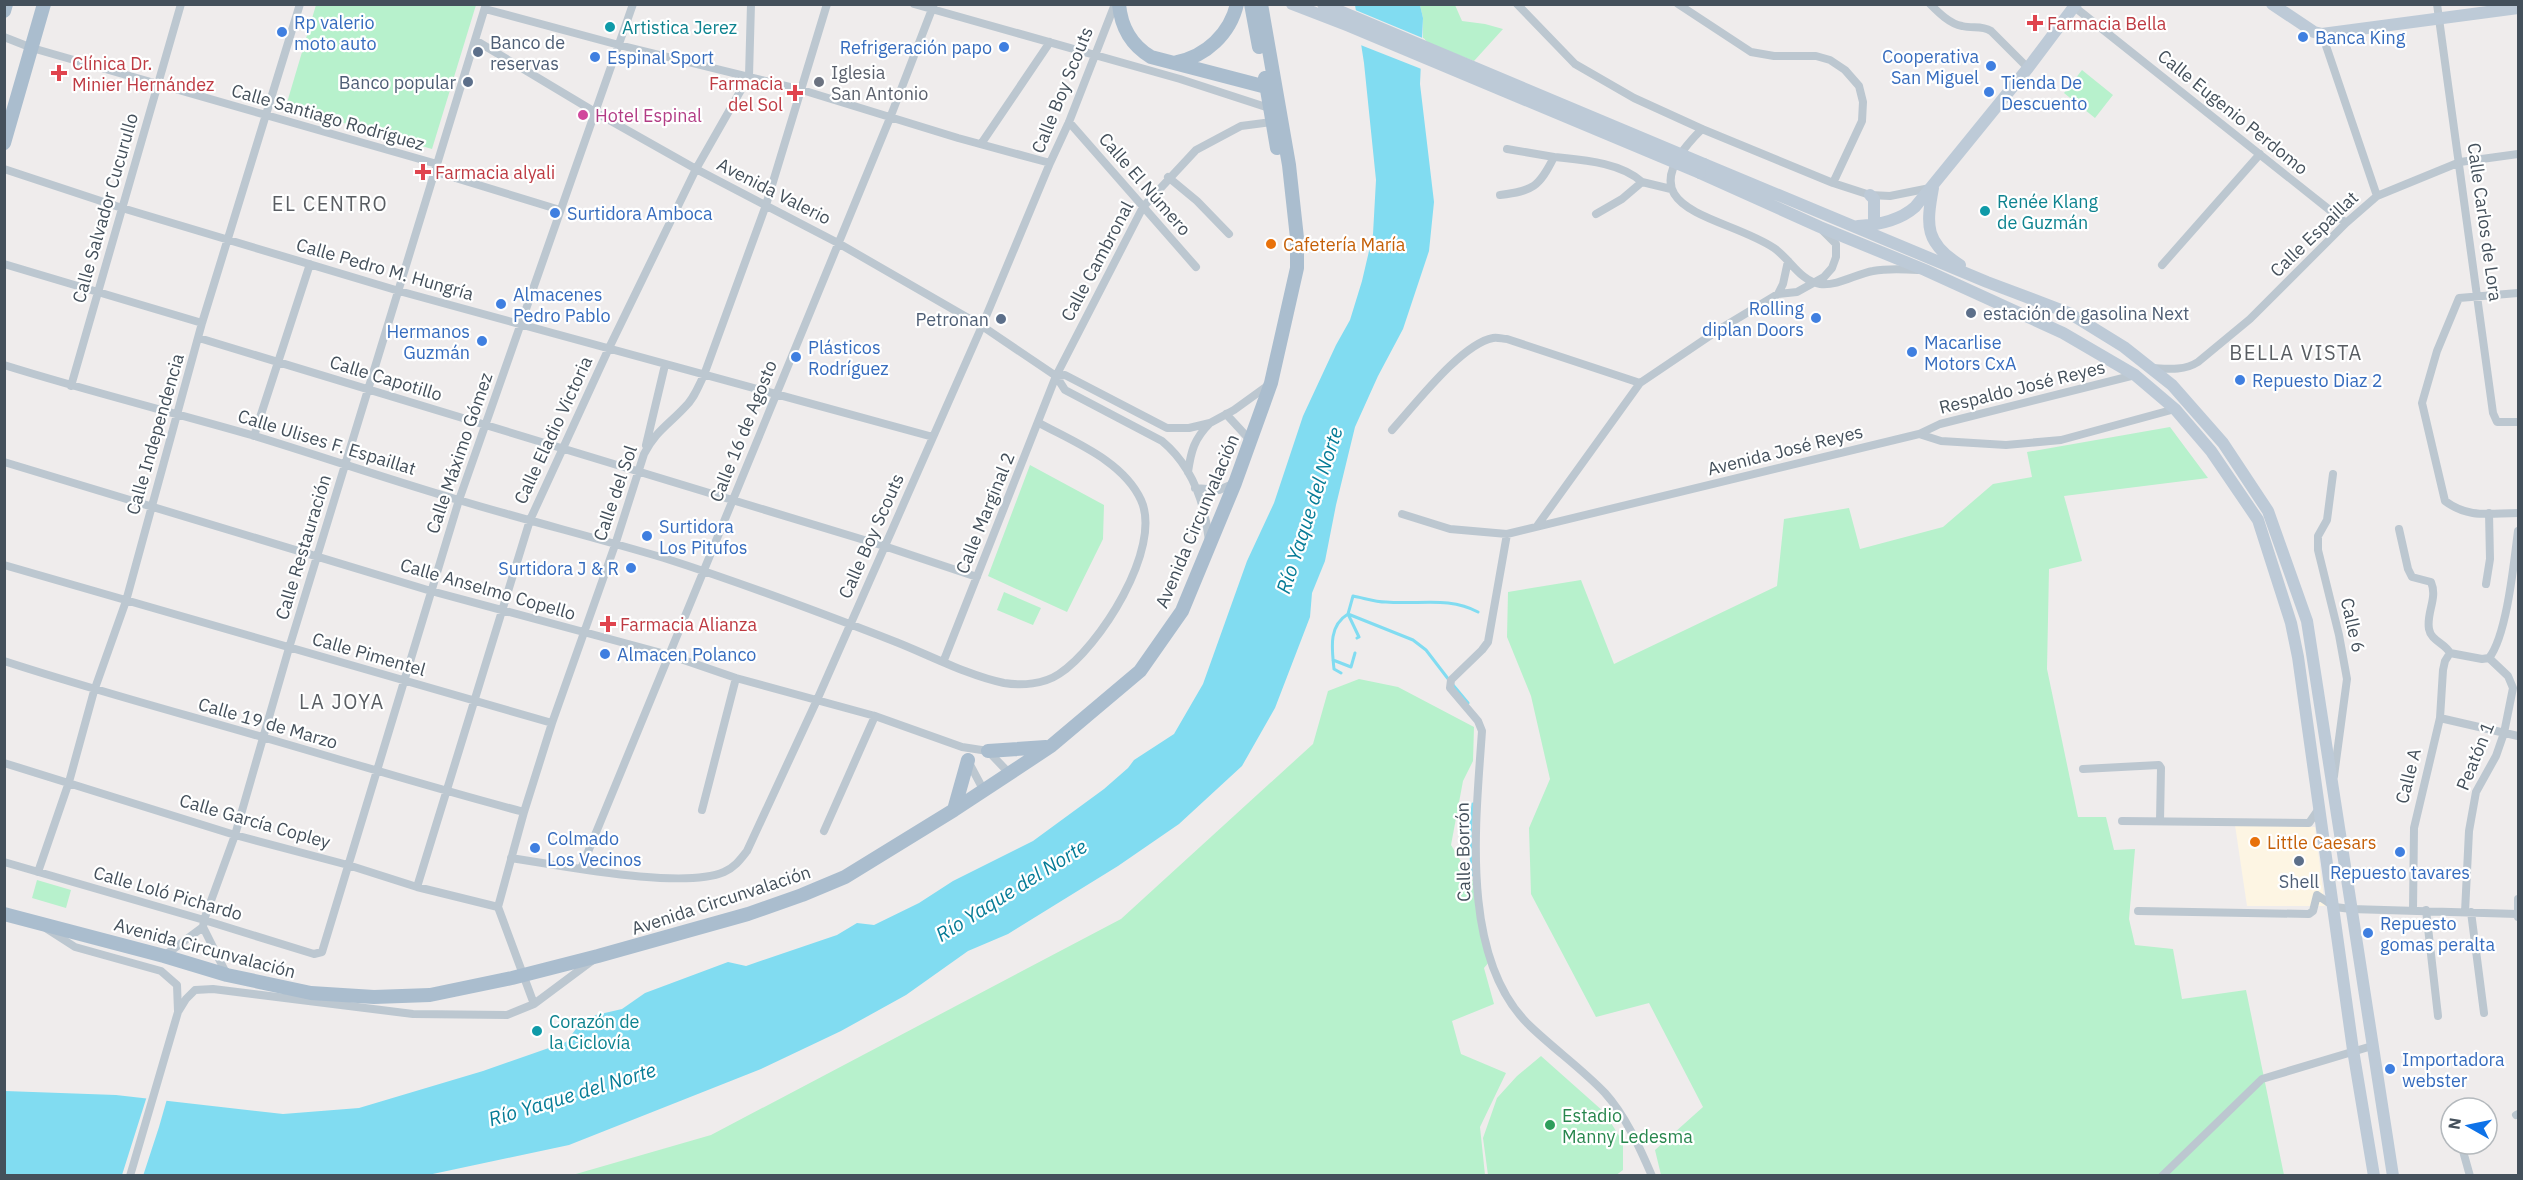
<svg xmlns="http://www.w3.org/2000/svg" width="2523" height="1180" font-family="'IBM Plex Sans',sans-serif">
  <rect width="100%" height="100%" fill="#efecec"/>
  <!-- commercial -->
  <path fill="#fdf5e3" d="M2235,825L2315,827L2325,906H2247Z"/>
  <!-- green -->
  <path fill="#b7f1cc" d="M316,5H476L432,149L286,106Z
    M1420,5H1455L1462,21L1485,24L1503,29L1474,61L1430,44L1423,38V18Z
    M2082,70L2113,95L2095,118L2064,93Z
    M2170,427L2208,478L2064,496L2082,561L2049,569L2047,669L2078,817H2106L2114,850L2135,849L2129,919L2135,945L2173,949L2182,999L2246,990L2284,1175H1661L1655,1150L1703,1107L1649,1003L1596,1017L1531,894L1529,828L1550,779L1531,696L1507,637L1508,592L1581,580L1614,664L1777,586L1784,519L1849,508L1860,549L1943,527L1993,484L2032,477L2027,452Z
    M1030,465L1104,505L1103,539L1067,612L988,576Z
    M1004,592L1041,608L1033,625L997,610Z
    M1359,679L1398,687L1474,727L1473,761L1463,781L1451,845L1473,881L1489,962L1484,968L1494,1004L1452,1021L1461,1054L1506,1073L1480,1127L1485,1175L569,1176L711,1135L1121,919L1313,744L1328,691Z
    M37,880L71,890L66,908L32,898Z
    M1541,1056L1604,1112L1623,1142V1170L1615,1176L1488,1175L1483,1138L1497,1098L1517,1076Z"/>
  <!-- water -->
  <path fill="#81dcf1" d="M1355,5H1420L1423,18L1420,84L1434,202L1429,251L1403,329L1378,376L1355,427L1336,505L1325,561L1312,593L1310,617L1275,708L1242,766L1179,824L1118,866L1008,934L968,951L906,995L841,1031L761,1069L569,1145L428,1175L5,1176V1091L116,1095L283,1114L359,1108L483,1071L566,1042L579,1025L596,1015L622,1009L645,993L728,962L746,966L837,935L857,923L874,925L919,903L953,881L1033,841L1104,789L1128,768L1134,760L1174,734L1203,684L1247,561L1274,503L1303,416L1336,345L1350,320L1362,281L1373,234L1376,180L1364,63Z"/>
  <!-- pier -->
  <path fill="#efecec" d="M1353,9L1425,39L1424,70L1358,44Z
    M147,1096L167,1099L159,1127L143,1176L122,1175Z"/>
  <g fill="none" stroke-linecap="round" stroke-linejoin="round">
    <!-- stream -->
    <path stroke="#81dcf1" stroke-width="3" d="M1348,614L1413,640L1426,650L1449,680
      M1357,638L1359,637L1348,614L1353,596C1364,598 1375,602 1386,602C1418,605 1449,596 1478,612
      M1333,660L1351,667L1355,653
      M1341,673L1334,669C1332,649 1328,626 1348,614
      M1453,685L1468,703
      M1472,875L1470,834L1473,804"/>
    <!-- street -->
    <path stroke="#bcc7d0" stroke-width="8" d="M914,4L1180,79L1269,108
      M1517,4L1575,64L1634,98L1702,129L1833,183L1870,195L1890,196L1930,188
      M1678,4L1751,52L1774,56H1816L1830,60L1845,70L1859,86L1863,102L1862,121L1833,183
      M1930,4C1939,13 1950,24 1962,26C1973,29 1981,25 1991,31L2028,68
      M2437,4L2493,413L2497,422H2518
      M2072,5L2346,223
      M485,9L619,45L802,90L958,138L1050,163
      M2322,34L2377,196
      M4,37L32,48L437,164
      M475,40L595,112L696,169L838,243L982,326L1056,376L1065,390L1162,441C1192,466 1205,503 1209,541
      M1069,122L1196,267
      M1702,129C1618,212 1723,214 1774,248C1790,259 1800,281 1820,284C1838,286 1856,274 1873,271C1888,268 1904,269 1918,270
      M981,144L1050,42
      M1507,149L1554,157
      M4,169L122,208L399,291L933,437
      M436,172L560,210
      M1168,177L1197,201L1229,234
      M1500,195C1533,191 1539,187 1554,157C1582,160 1620,162 1642,182
      M1596,214L1622,199L1642,182L1671,189
      M4,264L202,323
      M2162,265L2260,154
      M2518,293L2459,298L2437,351L2422,403L2445,501C2469,519 2490,513 2518,513
      M1778,294L1783,284L1788,261
      M199,338L884,546L977,577
      M4,365C87,391 172,412 255,436C324,457 393,481 462,501C529,521 597,538 664,558C742,583 819,612 896,642C929,655 969,676 1004,683C1022,686 1044,684 1059,674C1099,648 1163,548 1141,500C1123,461 1074,442 1039,423
      M2152,368C2168,369 2184,371 2198,362L2250,319L2346,223L2377,196L2460,162L2518,154
      M1056,376L1065,375L1167,428H1189L1210,423L1234,410L1270,384
      M71,386L181,4
      M1226,414L1250,440
      M1392,430C1415,405 1461,344 1493,338C1497,337 1503,339 1507,339L1640,383
      M1919,434L1940,424L2135,375
      M254,436L310,264
      M646,445L665,365
      M4,462L431,591L669,655L736,678L875,716L962,747L988,751L1009,773
      M1188,472C1191,451 1194,439 1210,423
      M2333,474L2327,520L2318,536V550L2339,635L2347,679L2334,776
      M1195,488L1219,490L1235,483
      M1402,514L1450,529L1507,534L1919,434L1941,441L2006,445L2061,440L2175,409
      M1537,526L1640,383L1720,329L1778,294L1797,292L1824,277L1832,268L1836,257V244L1822,230
      M2399,529L2408,569L2412,577L2431,582C2438,598 2426,613 2429,629C2431,641 2445,643 2450,653
      M1507,534L1488,642L1482,650L1451,680L1450,688L1478,721L1482,731C1476,820 1459,958 1530,1026C1554,1049 1582,1069 1605,1093C1625,1115 1640,1148 1652,1176
      M4,565L552,723
      M2486,584L2490,559L2489,513
      M2450,653L2482,659L2489,658C2507,635 2514,562 2518,531
      M944,660L1056,376L1143,207L1196,150L1241,126L1272,122
      M4,661C90,689 176,712 262,737C349,762 436,789 524,812
      M2440,718L2518,736
      M967,759L984,791
      M4,763L235,835L348,865L417,887L498,907
      M2083,769L2159,765L2161,768L2160,821
      M702,810L736,678
      M2122,821L2309,823L2320,807
      M824,831L875,716
      M511,858C559,865 682,890 724,872C735,867 740,860 747,851L817,700L982,326L1050,163L1069,122L1115,4
      M4,862L204,920L314,954L322,952L459,500L633,4
      M581,869L890,118L934,4
      M38,872L69,782L94,691L126,601L202,323L300,4
      M417,887L530,520L609,348L696,169L749,76L751,4
      M2518,899V917
      M2413,909L2414,828L2440,718L2443,670L2445,661L2450,653
      M2426,910L2438,1016
      M2138,911L2309,914L2313,911L2317,895L2335,907L2351,909L2517,914
      M2465,912L2469,831L2476,792L2496,756L2504,733L2513,688L2508,676L2489,658
      M2471,912L2484,1013
      M47,929L75,947L161,971L177,985L178,1011
      M164,956L203,927
      M227,975L203,927L204,920L235,835L289,648L486,4
      M534,1004L498,907L524,812L552,723L615,545L644,454C655,432 668,425 684,408C694,399 698,387 704,375L766,205L827,4
      M2516,1115L2518,1114
      M2461,1144L2470,1176
      M130,1176L178,1012L186,999L195,990L213,989L413,1014L507,1015L534,1004L593,960
      M2162,1176L2262,1079L2372,1046"/>
    <!-- secondary -->
    <path stroke="#bdcad7" stroke-width="12" d="M2272,4L2314,32L2322,34L2518,8
      M1704,164L1987,282L2069,313L2124,347L2172,385L2223,443L2268,511L2307,621L2393,1176
      M1700,173L1820,227L1925,270L2063,333L2135,375L2175,409L2211,451L2258,520L2291,623L2298,657L2353,1050L2374,1176
      M1933,188C1926,226 1925,243 1960,265
      M1870,195L1874,199V224
      M1858,226C1878,225 1899,221 1915,207L2028,68L2076,4"/>
    <!-- primary -->
    <path stroke="#aabdce" stroke-width="14" d="M1119,4C1121,27 1131,45 1151,57L1274,89
      M1251,4L1259,47
      M4,11L6,4
      M1177,62C1206,56 1230,34 1237,4
      M1265,78L1277,148
      M4,143L44,4
      M988,751L1046,747
      M954,810L968,760
      M4,914L164,956L227,975L311,993L374,997L430,995L512,978L598,956L748,914L802,895L845,877L954,810L1051,746L1140,671L1182,611L1235,483L1271,383L1297,268V238L1289,165L1261,4"/>
    <!-- secondary-bridge -->
    <path stroke="#bdcad7" stroke-width="12" d="M1292,4L1349,26L1700,173
      M1323,4L1704,164"/>
  </g>
  <!-- markers -->
  <g fill="#e0444e" stroke="#fff" stroke-width="2">
    <path d="M2032 14h6v6h6v6h-6v6h-6v-6h-6v-6h6z"/>
    <path d="M56 64h6v6h6v6h-6v6h-6v-6h-6v-6h6z"/>
    <path d="M792 84h6v6h6v6h-6v6h-6v-6h-6v-6h6z"/>
    <path d="M420 163h6v6h6v6h-6v6h-6v-6h-6v-6h6z"/>
    <path d="M605 615h6v6h6v6h-6v6h-6v-6h-6v-6h6z"/>
  </g>
  <g fill="#0f9aa8" stroke="#fff" stroke-width="2">
    <circle cx="610" cy="27" r="6"/>
    <circle cx="1985" cy="211" r="6"/>
    <circle cx="537" cy="1031" r="6"/>
  </g>
  <g fill="#3f7fe0" stroke="#fff" stroke-width="2">
    <circle cx="282" cy="32" r="6"/>
    <circle cx="2303" cy="37" r="6"/>
    <circle cx="1004" cy="47" r="6"/>
    <circle cx="595" cy="57" r="6"/>
    <circle cx="1991" cy="66" r="6"/>
    <circle cx="1989" cy="92" r="6"/>
    <circle cx="555" cy="213" r="6"/>
    <circle cx="501" cy="304" r="6"/>
    <circle cx="1816" cy="318" r="6"/>
    <circle cx="482" cy="341" r="6"/>
    <circle cx="1912" cy="352" r="6"/>
    <circle cx="796" cy="357" r="6"/>
    <circle cx="2240" cy="380" r="6"/>
    <circle cx="647" cy="536" r="6"/>
    <circle cx="631" cy="568" r="6"/>
    <circle cx="605" cy="654" r="6"/>
    <circle cx="535" cy="848" r="6"/>
    <circle cx="2400" cy="852" r="6"/>
    <circle cx="2368" cy="933" r="6"/>
    <circle cx="2390" cy="1069" r="6"/>
  </g>
  <g fill="#5c6f8a" stroke="#fff" stroke-width="2">
    <circle cx="478" cy="52" r="6"/>
    <circle cx="468" cy="82" r="6"/>
    <circle cx="1971" cy="313" r="6"/>
    <circle cx="1001" cy="319" r="6"/>
    <circle cx="2299" cy="861" r="6"/>
  </g>
  <circle fill="#6b7280" stroke="#fff" stroke-width="2" cx="819" cy="82" r="6"/>
  <circle fill="#d1479c" stroke="#fff" stroke-width="2" cx="583" cy="115" r="6"/>
  <g fill="#e8710a" stroke="#fff" stroke-width="2">
    <circle cx="1271" cy="244" r="6"/>
    <circle cx="2255" cy="842" r="6"/>
  </g>
  <circle fill="#2e9e5b" stroke="#fff" stroke-width="2" cx="1550" cy="1125" r="6"/>
  <g text-anchor="middle" dominant-baseline="central" stroke-width="4.5" stroke-linejoin="round" paint-order="stroke">
    <!-- shop labels -->
    <g font-size="18" fill="#366cbe" stroke="#fff" text-anchor="start">
      <text x="294" y="22">Rp valerio<tspan x="294" dy="21">moto auto</tspan></text>
      <text x="2315" y="37">Banca King</text>
      <text x="992" y="47" text-anchor="end">Refrigeración papo</text>
      <text x="1979" y="56" text-anchor="end">Cooperativa<tspan x="1979" dy="21">San Miguel</tspan></text>
      <text x="607" y="57">Espinal Sport</text>
      <text x="2001" y="82">Tienda De<tspan x="2001" dy="21">Descuento</tspan></text>
      <text x="567" y="213">Surtidora Amboca</text>
      <text x="513" y="294">Almacenes<tspan x="513" dy="21">Pedro Pablo</tspan></text>
      <text x="1804" y="308" text-anchor="end">Rolling<tspan x="1804" dy="21">diplan Doors</tspan></text>
      <text x="470" y="331" text-anchor="end">Hermanos<tspan x="470" dy="21">Guzmán</tspan></text>
      <text x="1924" y="342">Macarlise<tspan x="1924" dy="21">Motors CxA</tspan></text>
      <text x="808" y="347">Plásticos<tspan x="808" dy="21">Rodríguez</tspan></text>
      <text x="2252" y="380">Repuesto Diaz 2</text>
      <text x="659" y="526">Surtidora<tspan x="659" dy="21">Los Pitufos</tspan></text>
      <text x="619" y="568" text-anchor="end">Surtidora J &amp; R</text>
      <text x="617" y="654">Almacen Polanco</text>
      <text x="547" y="838">Colmado<tspan x="547" dy="21">Los Vecinos</tspan></text>
      <text x="2400" y="872" text-anchor="middle">Repuesto tavares</text>
      <text x="2380" y="923">Repuesto<tspan x="2380" dy="21">gomas peralta</tspan></text>
      <text x="2402" y="1059">Importadora<tspan x="2402" dy="21">webster</tspan></text>
    </g>
    <!-- health labels -->
    <g font-size="18" fill="#be3a42" stroke="#fff" text-anchor="start">
      <text x="2047" y="23">Farmacia Bella</text>
      <text x="72" y="63">Clínica Dr.<tspan x="72" dy="21">Minier Hernández</tspan></text>
      <text x="783" y="83" text-anchor="end">Farmacia<tspan x="783" dy="21">del Sol</tspan></text>
      <text x="435" y="172">Farmacia alyali</text>
      <text x="620" y="624">Farmacia Alianza</text>
    </g>
    <!-- culture labels -->
    <g font-size="18" fill="#0d838f" stroke="#fff" text-anchor="start">
      <text x="622" y="27">Artistica Jerez</text>
      <text x="1997" y="201">Renée Klang<tspan x="1997" dy="21">de Guzmán</tspan></text>
      <text x="549" y="1021">Corazón de<tspan x="549" dy="21">la Ciclovía</tspan></text>
    </g>
    <!-- service labels -->
    <g font-size="18" fill="#4e5e75" stroke="#fff" text-anchor="start">
      <text x="490" y="42">Banco de<tspan x="490" dy="21">reservas</tspan></text>
      <text x="456" y="82" text-anchor="end">Banco popular</text>
      <text x="1983" y="313">estación de gasolina Next</text>
      <text x="989" y="319" text-anchor="end">Petronan</text>
      <text x="2299" y="881" text-anchor="middle">Shell</text>
    </g>
    <!-- worship labels -->
    <g font-size="18" fill="#5b616d" stroke="#fff" text-anchor="start">
      <text x="831" y="72">Iglesia<tspan x="831" dy="21">San Antonio</tspan></text>
    </g>
    <!-- street labels -->
    <g font-size="18" fill="#44505b" stroke="#fff">
      <text transform="translate(1062 90) rotate(-68)">Calle Boy Scouts</text>
      <text transform="translate(2233 112) rotate(39)">Calle Eugenio Perdomo</text>
      <text transform="translate(328 117) rotate(16)">Calle Santiago Rodríguez</text>
      <text transform="translate(1145 184) rotate(49)">Calle El Número</text>
      <text transform="translate(774 191) rotate(27)">Avenida Valerio</text>
      <text transform="translate(105 208) rotate(-74)">Calle Salvador Cucurullo</text>
      <text transform="translate(2485 222) rotate(82)">Calle Carlos de Lora</text>
      <text transform="translate(2314 234) rotate(-44)">Calle Espaillat</text>
      <text transform="translate(1097 261) rotate(-62)">Calle Cambronal</text>
      <text transform="translate(385 269) rotate(16)">Calle Pedro M. Hungría</text>
      <text transform="translate(386 378) rotate(17)">Calle Capotillo</text>
      <text transform="translate(2022 387) rotate(-14)">Respaldo José Reyes</text>
      <text transform="translate(553 430) rotate(-65)">Calle Eladio Victoria</text>
      <text transform="translate(743 431) rotate(-68)">Calle 16 de Agosto</text>
      <text transform="translate(155 434) rotate(-74)">Calle Independencia</text>
      <text transform="translate(327 442) rotate(17)">Calle Ulises F. Espaillat</text>
      <text transform="translate(1785 450) rotate(-14)">Avenida José Reyes</text>
      <text transform="translate(459 453) rotate(-71)">Calle Máximo Gómez</text>
      <text transform="translate(615 493) rotate(-71)">Calle del Sol</text>
      <text transform="translate(985 513) rotate(-68)">Calle Marginal 2</text>
      <text transform="translate(1197 521) rotate(-67)">Avenida Circunvalación</text>
      <text transform="translate(871 536) rotate(-66)">Calle Boy Scouts</text>
      <text transform="translate(303 547) rotate(-73)">Calle Restauración</text>
      <text transform="translate(488 589) rotate(16)">Calle Anselmo Copello</text>
      <text transform="translate(2353 625) rotate(77)">Calle 6</text>
      <text transform="translate(369 654) rotate(16)">Calle Pimentel</text>
      <text transform="translate(268 723) rotate(16)">Calle 19 de Marzo</text>
      <text transform="translate(2475 756) rotate(-68)">Peatón 1</text>
      <text transform="translate(2408 776) rotate(-76)">Calle A</text>
      <text transform="translate(255 821) rotate(16)">Calle García Copley</text>
      <text transform="translate(1463 852) rotate(-91)">Calle Borrón</text>
      <text transform="translate(168 893) rotate(16)">Calle Loló Pichardo</text>
      <text transform="translate(721 900) rotate(-18)">Avenida Circunvalación</text>
      <text transform="translate(205 948) rotate(15)">Avenida Circunvalación</text>
    </g>
    <!-- hotel labels -->
    <g font-size="18" fill="#b23c85" stroke="#fff" text-anchor="start">
      <text x="595" y="115">Hotel Espinal</text>
    </g>
    <!-- food labels -->
    <g font-size="18" fill="#c56008" stroke="#fff" text-anchor="start">
      <text x="1283" y="244">Cafetería María</text>
      <text x="2267" y="842">Little Caesars</text>
    </g>
    <!-- leisure labels -->
    <g font-size="18" fill="#27864d" stroke="#fff" text-anchor="start">
      <text x="1562" y="1115">Estadio<tspan x="1562" dy="21">Manny Ledesma</tspan></text>
    </g>
    <!-- neighbourhood labels -->
    <g font-size="20" letter-spacing="1.5" fill="#595d62" stroke="#fff">
      <text x="330" y="203">EL CENTRO</text>
      <text x="2296" y="352">BELLA VISTA</text>
      <text x="342" y="701">LA JOYA</text>
    </g>
    <!-- water labels -->
    <g font-size="20" font-style="italic" fill="#057b96" stroke="#fff">
      <text transform="translate(1309 510) rotate(-72)">Río Yaque del Norte</text>
      <text transform="translate(1011 890) rotate(-32)">Río Yaque del Norte</text>
      <text transform="translate(572 1094) rotate(-17)">Río Yaque del Norte</text>
    </g>
  </g>
  <!-- border -->
  <rect width="2523" height="1180" fill="none" stroke="#44505b" stroke-width="12"/>
  <!-- north arrow -->
  <g transform="translate(2469 1126) rotate(279)"><circle r="28" fill="#ffffff" stroke="#b4b9bd" stroke-width="1.5"/>
  <path d="M0-4.5L10 22L0 15L-10 22Z" fill="#0e72e8"/>
  <text y="-9" font-size="16" font-weight="bold" text-anchor="middle" fill="#44505b">N</text>
  </g>
</svg>
